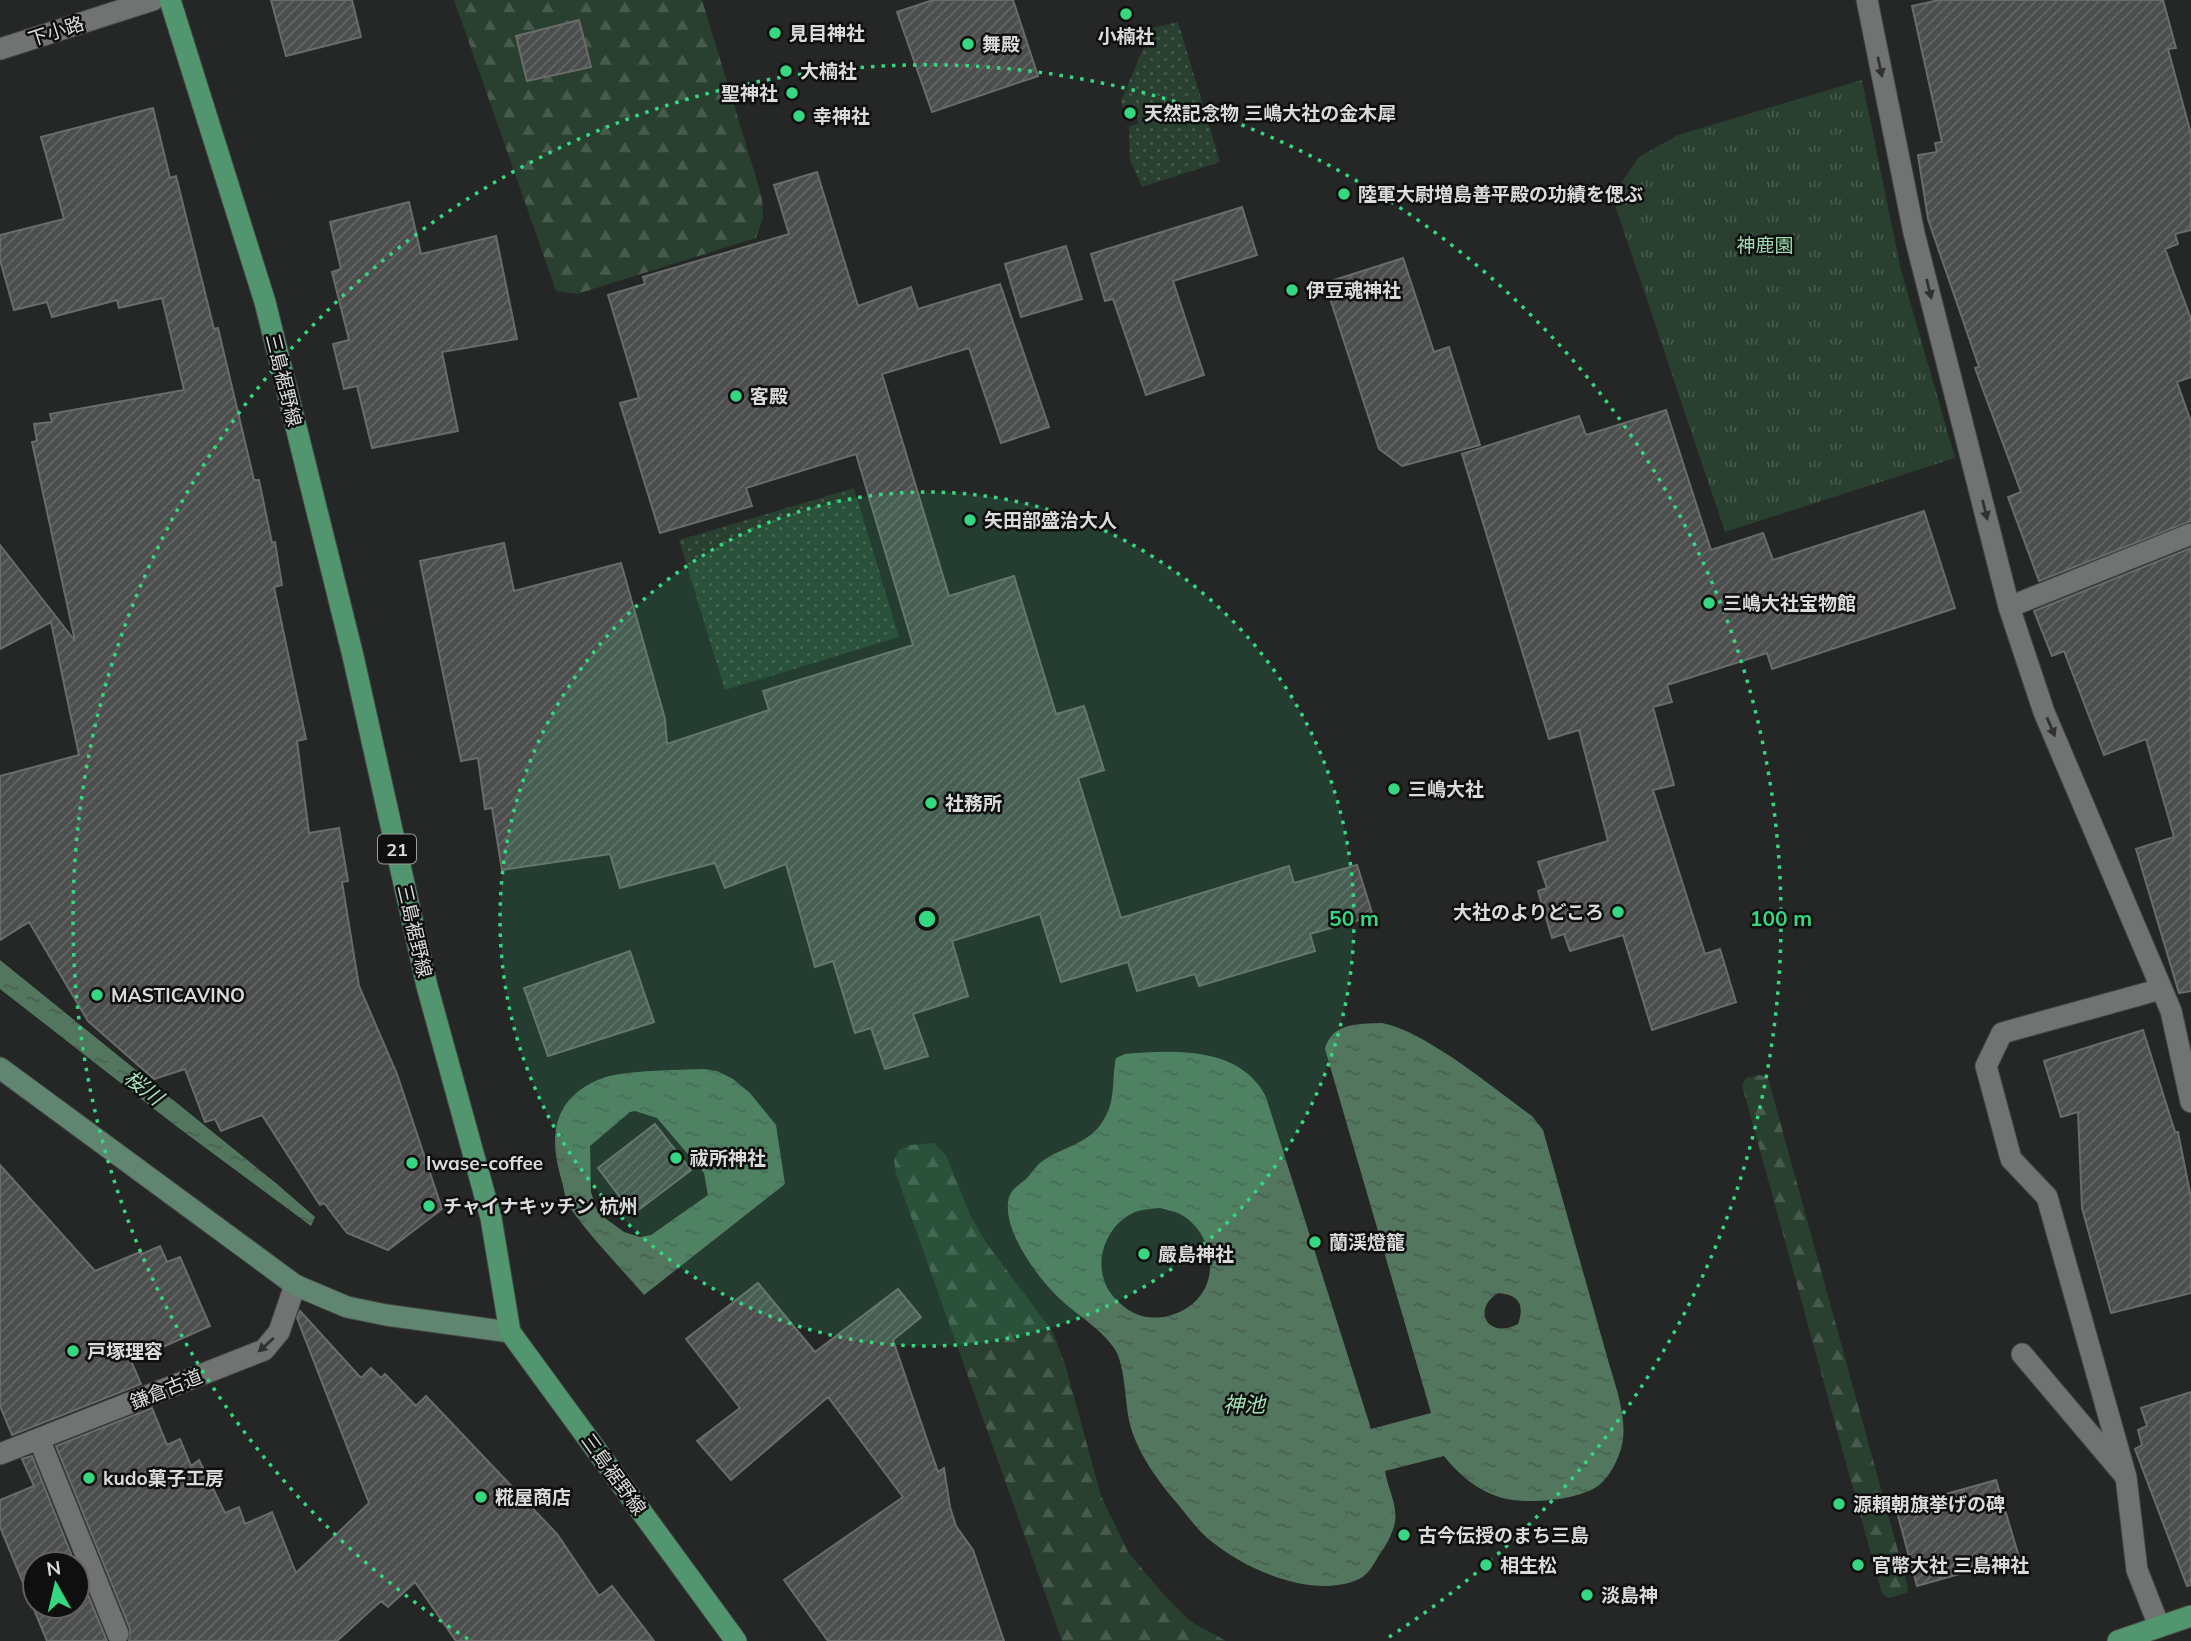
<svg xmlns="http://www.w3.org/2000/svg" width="2191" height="1641" font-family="Mulish,'Noto Sans JP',sans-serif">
  <defs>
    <pattern id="forest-firs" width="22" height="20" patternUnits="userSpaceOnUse" patternTransform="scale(1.75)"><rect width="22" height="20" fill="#293f30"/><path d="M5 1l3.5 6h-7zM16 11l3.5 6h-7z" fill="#475a4d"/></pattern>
    <pattern id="park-tufts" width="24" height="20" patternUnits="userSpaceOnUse" patternTransform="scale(1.75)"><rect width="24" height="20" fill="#293f30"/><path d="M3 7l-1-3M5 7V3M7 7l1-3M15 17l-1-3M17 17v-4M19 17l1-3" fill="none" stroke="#475a4d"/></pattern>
    <pattern id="garden-dots" width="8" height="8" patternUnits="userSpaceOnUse" patternTransform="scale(1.75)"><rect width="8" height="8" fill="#293f30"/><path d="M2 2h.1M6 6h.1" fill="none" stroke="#475a4d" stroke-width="1.8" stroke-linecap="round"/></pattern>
    <pattern id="water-ripples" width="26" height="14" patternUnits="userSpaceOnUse" patternTransform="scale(1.75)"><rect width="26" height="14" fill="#52775e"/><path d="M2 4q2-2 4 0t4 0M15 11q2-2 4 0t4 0" fill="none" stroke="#4a5f51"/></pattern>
    <pattern id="building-hatch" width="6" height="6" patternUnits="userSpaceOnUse" patternTransform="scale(1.75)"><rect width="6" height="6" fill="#4b4e4c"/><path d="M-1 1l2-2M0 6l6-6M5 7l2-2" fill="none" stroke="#646765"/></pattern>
  </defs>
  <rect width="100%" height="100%" fill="#242725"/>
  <!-- forest -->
  <path fill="url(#forest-firs)" d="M454,0H702L762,197L763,218L756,238L577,294L556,291Z
    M1760,1075L1768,1078L1908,1587L1907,1593L1889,1598L1882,1594L1742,1085L1746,1078Z
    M934,1143L946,1155L971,1217L987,1244L1053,1332L1065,1364L1101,1496L1128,1552L1165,1596L1190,1621L1226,1641H1062L896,1174L894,1160L899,1150L910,1145Z"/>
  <!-- park -->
  <path fill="url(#park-tufts)" d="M1862,80L1901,270L1955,458L1725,532L1612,196L1639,157L1678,135Z"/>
  <!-- garden -->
  <path fill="url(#garden-dots)" d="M1178,22L1220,162L1142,187L1130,160L1129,127L1138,123L1135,112L1125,115L1121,101L1152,28Z
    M854,488L899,637L725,690L679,540Z"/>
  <!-- water -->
  <path fill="url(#water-ripples)" fill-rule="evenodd" d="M0,960L277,1184L315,1217L311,1226L176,1126L0,989Z
    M1382,1023C1427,1032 1493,1088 1532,1116L1543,1130L1608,1360C1615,1384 1626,1414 1623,1439C1621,1455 1611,1476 1598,1486C1576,1501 1523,1505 1499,1497C1477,1490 1458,1474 1444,1456L1385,1471C1387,1486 1398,1506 1395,1522C1393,1533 1386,1546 1379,1555C1374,1564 1368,1575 1359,1579C1314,1600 1246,1570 1211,1541C1198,1531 1187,1515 1176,1502C1157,1480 1135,1449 1129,1420C1125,1401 1125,1363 1114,1348C1098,1325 1071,1312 1052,1291C1034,1272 1005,1231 1008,1203C1009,1190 1017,1187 1026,1179C1032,1173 1037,1164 1044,1160C1063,1147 1087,1144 1101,1124C1117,1101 1111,1083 1116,1058L1125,1054C1173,1050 1241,1046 1266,1097L1371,1429L1431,1413L1325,1049C1332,1022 1359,1024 1382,1023ZM1160,1208C1166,1210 1174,1211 1180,1214C1205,1227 1218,1262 1205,1288C1192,1315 1152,1327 1127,1309C1117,1301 1108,1293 1104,1280C1095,1253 1111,1220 1138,1211C1145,1209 1153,1209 1160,1208ZM1498,1293C1519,1295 1525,1304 1518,1324C1488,1340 1471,1310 1498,1293Z
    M704,1069L717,1071L733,1079L750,1093L776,1125L785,1184L644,1295C620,1267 592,1239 571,1209C565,1200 564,1188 561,1178C548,1134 554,1096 603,1078C627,1070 677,1070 704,1069ZM635,1111L657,1118L704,1173L708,1195L651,1235L640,1237L624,1232L598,1213L591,1192L590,1146L630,1112Z"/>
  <!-- building -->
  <path fill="url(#building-hatch)" stroke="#696c6a" stroke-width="2" d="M271,0H352L361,37L286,56Z
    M933,0H1013L1038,76L932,112L897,12Z
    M1939,0H2163L2176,48L2168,49L2191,134V230L2175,234L2178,244L2165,249L2191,319V377L2177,382L2191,422V521L2039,581L2008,497L2021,492L1975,368L1979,367L1928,219L1918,155L1937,152L1935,143L1942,142L1912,6Z
    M579,20L591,67L527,81L516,36Z
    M153,108L170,178L176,176L214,329L218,328L254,480H259L272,543L275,542L282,585L274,587L306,739L297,741L309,833L339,828L348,881L342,882L359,986L397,1074L442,1209L388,1250L347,1233L324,1203L320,1205L262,1115L221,1131L215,1119L205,1122L185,1069L154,1079L88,1021L29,922L0,940V776L79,755L51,622L0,649V545L75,641L32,442L37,441L34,424L52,422L50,414L184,390L162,298L119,308L117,300L52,317L47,302L14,310L0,260V235L64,219L41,137Z
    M817,172L858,306L911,287L918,309L1000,284L1049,427L1001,443L969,348L882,374L949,596L1014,576L1056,714L1084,706L1104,770L1078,778L1121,918L1289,866L1294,883L1357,865L1373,916L1310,934L1315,951L1199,986L1195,974L1137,991L1128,962L1061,982L1040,914L952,941L968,996L913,1014L928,1056L885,1069L871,1028L855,1033L833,961L815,967L786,864L725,888L715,863L620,888L610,854L502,870L492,808L485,809L478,758L461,761L420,561L504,543L514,591L621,563L665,719L667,744L769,710L763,691L913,645L856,454L746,488L752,506L660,533L620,403L639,398L608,295L645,284L643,277L789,234L774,185Z
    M409,202L421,254L496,236L517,339L442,352L458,431L372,448L357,386L344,389L333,344L349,340L332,272L341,269L330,222Z
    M1242,207L1257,255L1173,281L1204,375L1146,395L1113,299L1105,301L1091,254Z
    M1066,246L1082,299L1021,317L1005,264Z
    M1403,258L1434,352L1449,347L1480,445L1402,466L1379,449L1325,283Z
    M1666,410L1711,550L1763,533L1773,560L1924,511L1955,608L1772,669L1767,653L1667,685L1672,702L1653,707L1674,785L1653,790L1705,954L1720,949L1736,1002L1652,1030L1623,935L1570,951L1564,934L1552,938L1538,891L1547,888L1538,862L1608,841L1579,730L1549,739L1462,454L1579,416L1586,435Z
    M2191,548V991L2179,993L2136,849L2174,837L2146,739L2104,755L2064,651L2052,656L2034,611Z
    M630,951L654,1022L548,1056L524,988Z
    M2143,1030L2175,1132H2178L2191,1198V1293L2111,1313L2082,1208L2078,1112L2061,1117L2044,1061Z
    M655,1124L691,1170L633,1214L598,1168Z
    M0,1165L95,1271L140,1252L142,1254L160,1246L167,1262L180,1257L210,1326L131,1361L141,1384L12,1435L0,1406Z
    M758,1283L815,1352L898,1289L921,1317L893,1340L938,1472L944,1468L950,1507L956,1526L973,1550L1004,1641H828L784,1580L903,1497L828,1397L731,1480L697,1441L740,1408L686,1339Z
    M300,1311L361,1378L371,1368L381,1378L385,1374L416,1406L426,1396L557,1534L599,1596L612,1586L654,1641H456L415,1582L388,1607L381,1601L337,1641H129L130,1629L56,1446L152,1408L167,1445L180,1439L191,1466L199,1460L225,1513L239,1507L245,1524L272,1512L296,1573L369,1503L297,1318Z
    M2191,1392V1585L2187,1586L2135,1449L2142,1445L2138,1430L2147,1426L2141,1408Z
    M32,1456L75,1564H35V1606H77V1568L107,1641H47L0,1527V1500L34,1486L22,1459Z
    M1996,1480L2019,1557L1917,1586L1896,1508Z"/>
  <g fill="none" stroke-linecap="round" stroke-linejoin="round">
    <defs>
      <path id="lane" d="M1867,0L1914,233L2009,607L2044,712L2171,1011L2191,1102
        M2009,607L2191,534
        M2022,1354L2126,1477L2137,1570L2159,1626
        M39,1439L118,1634
        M2126,1477L2047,1197L2011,1159L1986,1066L2002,1033L2161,989"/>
      <path id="street" d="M0,49L153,0
        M0,1454L264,1350L279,1332L295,1285"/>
      <path id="secondary" d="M0,1068L295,1285L347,1307L386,1315L510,1332"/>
      <path id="primary" d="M170,0L265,302L353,656L427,986L491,1218L510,1332L736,1641
        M2118,1641L2191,1616"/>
    </defs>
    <!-- lane casing -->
    <use href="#lane" stroke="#424543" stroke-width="23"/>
    <!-- street casing -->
    <use href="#street" stroke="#424543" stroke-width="23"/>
    <!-- secondary casing -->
    <use href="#secondary" stroke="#424543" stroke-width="23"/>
    <!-- primary casing -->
    <use href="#primary" stroke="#424543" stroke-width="23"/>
    <!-- lane -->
    <use href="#lane" stroke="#707371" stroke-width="21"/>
    <!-- street -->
    <use href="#street" stroke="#707371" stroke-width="21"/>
    <!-- secondary -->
    <use href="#secondary" stroke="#608570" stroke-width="21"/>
    <!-- primary -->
    <use href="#primary" stroke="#51966e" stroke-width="21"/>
  </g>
  <!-- one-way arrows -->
  <defs><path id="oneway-solid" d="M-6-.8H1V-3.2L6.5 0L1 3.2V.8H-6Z" transform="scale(1.75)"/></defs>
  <g fill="#303231">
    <use href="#oneway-solid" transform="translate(1880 67) rotate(78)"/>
    <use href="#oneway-solid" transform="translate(1929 289) rotate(76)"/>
    <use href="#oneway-solid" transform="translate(1985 510) rotate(76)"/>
    <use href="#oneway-solid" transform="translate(2051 727) rotate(67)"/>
    <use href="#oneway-solid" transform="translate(266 1345) rotate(138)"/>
  </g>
  <!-- distance rings -->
  <circle cx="927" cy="919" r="427" fill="#35d881" fill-opacity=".12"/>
  <g fill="none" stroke="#35d881" stroke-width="3.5" stroke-dasharray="3.5 7">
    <circle cx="927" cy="919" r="427"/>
    <path d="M468 1639A854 854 0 1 1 1386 1639"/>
  </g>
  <!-- markers -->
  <g fill="#35d881" stroke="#0e0f0e" stroke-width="2.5">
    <circle cx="1126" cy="14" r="7"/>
    <circle cx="775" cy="33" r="7"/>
    <circle cx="968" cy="44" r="7"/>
    <circle cx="786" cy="71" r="7"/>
    <circle cx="792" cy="93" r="7"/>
    <circle cx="1130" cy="113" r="7"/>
    <circle cx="799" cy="116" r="7"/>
    <circle cx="1344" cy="194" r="7"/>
    <circle cx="1292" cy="290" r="7"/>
    <circle cx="736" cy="396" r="7"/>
    <circle cx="970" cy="520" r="7"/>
    <circle cx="1709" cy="603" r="7"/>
    <circle cx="1394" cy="789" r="7"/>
    <circle cx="931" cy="803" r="7"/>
    <circle cx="1618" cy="912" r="7"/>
    <circle cx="97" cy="995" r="7"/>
    <circle cx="676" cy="1158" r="7"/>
    <circle cx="412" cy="1163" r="7"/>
    <circle cx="429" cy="1206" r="7"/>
    <circle cx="1315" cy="1242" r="7"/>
    <circle cx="1144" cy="1254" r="7"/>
    <circle cx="73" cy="1351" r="7"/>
    <circle cx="89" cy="1478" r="7"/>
    <circle cx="481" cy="1497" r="7"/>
    <circle cx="1839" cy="1504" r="7"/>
    <circle cx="1404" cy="1535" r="7"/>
    <circle cx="1486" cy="1565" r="7"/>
    <circle cx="1858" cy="1565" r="7"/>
    <circle cx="1587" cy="1595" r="7"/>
  </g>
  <g text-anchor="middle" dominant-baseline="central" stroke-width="5" stroke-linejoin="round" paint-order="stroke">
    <!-- shield labels -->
    <rect fill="#0e0f0e" stroke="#9d9e9e" stroke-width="2" x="378" y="834.5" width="38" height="29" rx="5"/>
    <g font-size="18" font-weight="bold" fill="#dadcdb">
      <text x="397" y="849">21</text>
    </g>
    <!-- street labels -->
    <g font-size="19" fill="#dadcdb" stroke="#0e0f0e">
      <text transform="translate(56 31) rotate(-18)">下小路</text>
      <text transform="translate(284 380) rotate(76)">三島裾野線</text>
      <text transform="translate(415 931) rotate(77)">三島裾野線</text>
      <text transform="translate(166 1389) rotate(-22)">鎌倉古道</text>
      <text transform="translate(614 1474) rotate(54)">三島裾野線</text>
    </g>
    <!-- poi labels -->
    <g font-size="19" font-weight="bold" fill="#dadcdb" stroke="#0e0f0e" text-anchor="start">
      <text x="789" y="33">見目神社</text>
      <text x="1126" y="36" text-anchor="middle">小楠社</text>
      <text x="982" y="44">舞殿</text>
      <text x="800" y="71">大楠社</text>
      <text x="778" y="93" text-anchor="end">聖神社</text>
      <text x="1144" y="113">天然記念物 三嶋大社の金木犀</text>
      <text x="813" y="116">幸神社</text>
      <text x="1358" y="194">陸軍大尉増島善平殿の功績を偲ぶ</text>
      <text x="1306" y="290">伊豆魂神社</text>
      <text x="750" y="396">客殿</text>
      <text x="984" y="520">矢田部盛治大人</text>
      <text x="1723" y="603">三嶋大社宝物館</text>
      <text x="1408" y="789">三嶋大社</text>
      <text x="945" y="803">社務所</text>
      <text x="1604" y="912" text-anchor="end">大社のよりどころ</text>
      <text x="111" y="995">MASTICAVINO</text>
      <text x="690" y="1158">祓所神社</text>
      <text x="426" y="1163">Iwase-coffee</text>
      <text x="443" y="1206">チャイナキッチン 杭州</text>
      <text x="1329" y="1242">蘭渓燈籠</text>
      <text x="1158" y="1254">嚴島神社</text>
      <text x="87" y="1351">戸塚理容</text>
      <text x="103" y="1478">kudo菓子工房</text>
      <text x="495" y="1497">糀屋商店</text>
      <text x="1853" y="1504">源賴朝旗挙げの碑</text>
      <text x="1418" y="1535">古今伝授のまち三島</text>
      <text x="1500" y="1565">相生松</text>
      <text x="1872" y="1565">官幣大社 三島神社</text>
      <text x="1601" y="1595">淡島神</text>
    </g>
    <!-- park labels -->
    <g font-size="19" fill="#9fddb2" stroke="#0e0f0e">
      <text x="1765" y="245">神鹿園</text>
    </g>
    <!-- water labels -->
    <g font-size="21" font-style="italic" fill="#a4e2b7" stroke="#0e0f0e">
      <text transform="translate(144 1087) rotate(38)">桜川</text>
      <text x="1244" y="1404">神池</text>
    </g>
  </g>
  <circle cx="927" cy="919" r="10" fill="#35d881" stroke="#0e0f0e" stroke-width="3.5"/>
  <g font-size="21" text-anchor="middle" font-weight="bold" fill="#35d881" stroke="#0e0f0e" stroke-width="5" stroke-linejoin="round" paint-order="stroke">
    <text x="1354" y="926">50 m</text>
    <text x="1781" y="926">100 m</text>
  </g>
  <!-- north arrow -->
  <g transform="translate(56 1585) rotate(352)"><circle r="33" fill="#0e0f0e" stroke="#606160" stroke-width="2"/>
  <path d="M0-5L12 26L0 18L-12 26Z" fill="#35d881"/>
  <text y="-10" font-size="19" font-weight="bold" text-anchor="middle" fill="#dadcdb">N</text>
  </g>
</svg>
